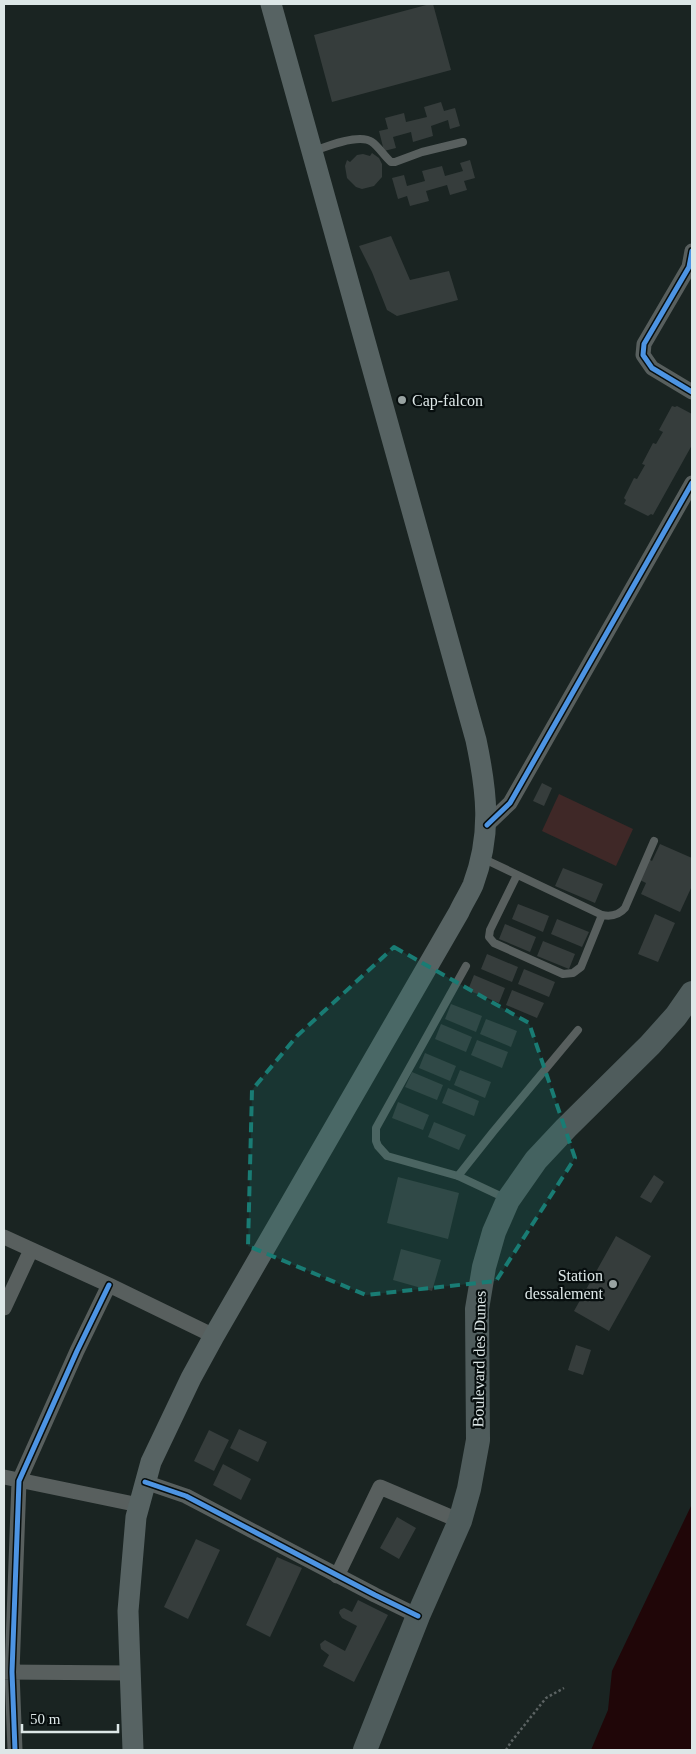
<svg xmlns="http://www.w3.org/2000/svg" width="696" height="1754" font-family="'Times New Roman',serif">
  <rect width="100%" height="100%" fill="#1a2422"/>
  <!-- green -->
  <path fill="#3f2827" d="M559,794L633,829L616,866L542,831Z"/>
  <!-- water -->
  <path fill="#200608" d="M692,1504V1750H591L608,1710L612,1671Z"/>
  <!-- building -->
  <path fill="#363d3c" d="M430,4H433L451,70L332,102L314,35Z
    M441,102L444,111L455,108L460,126L450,129L448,120L431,126L433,136L413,142L411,132L393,137L396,148L384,151L379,131L388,129L385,118L404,113L406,122L427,117L424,107Z
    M372,153L379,158L382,164V177L374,186L362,189L356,187L347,178L345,166L347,160L350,162L357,155L363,154L370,156Z
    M470,160L475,178L464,181L467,190L450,195L447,185L426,191L429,201L410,206L407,196L398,199L392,178L404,175L407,186L425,181L422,171L442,166L445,176L463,171L460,163Z
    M391,236L410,280L449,271L458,300L397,316L387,310L372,272L359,246Z
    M672,406L675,407L677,406L692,414V445L653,515L651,514L648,516L624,504L626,500L624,498L634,478L637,479L645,465L642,464L653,443L656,444L663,432L659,430Z
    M542,783L552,788L544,806L533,801Z
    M660,844L692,858V886L680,912L641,894L646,883L638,879L647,858L652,861Z
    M563,868L603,884L595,903L555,886Z
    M518,904L549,916L543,932L512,919Z
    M655,914L675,923L658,962L638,954Z
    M557,919L589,932L582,947L551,934Z
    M505,924L536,937L530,952L499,939Z
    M543,941L575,954L569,969L537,956Z
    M487,954L518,967L512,982L481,969Z
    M524,969L555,982L549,997L518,984Z
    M474,975L505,988L499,1003L468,990Z
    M512,990L544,1003L537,1018L506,1005Z
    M451,1004L482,1016L476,1032L445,1019Z
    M486,1019L517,1031L511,1047L480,1034Z
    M441,1024L472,1037L466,1052L435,1039Z
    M477,1040L508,1052L502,1068L471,1055Z
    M425,1053L456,1066L450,1081L419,1068Z
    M460,1070L491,1082L485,1098L454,1085Z
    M412,1072L443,1085L437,1100L405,1087Z
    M448,1088L479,1101L474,1116L442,1103Z
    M398,1102L429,1115L423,1130L392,1118Z
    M434,1122L466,1135L459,1150L428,1137Z
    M654,1175L664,1182L651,1203L640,1197Z
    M398,1177L459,1193L448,1239L387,1223Z
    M616,1236L651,1256L609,1331L574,1311Z
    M401,1249L441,1260L432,1291L393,1280Z
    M576,1345L591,1350L583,1375L568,1370Z
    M239,1429L267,1442L258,1462L230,1448Z
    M209,1430L229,1440L214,1471L194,1461Z
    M223,1464L251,1479L241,1500L213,1485Z
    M397,1517L416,1528L399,1559L380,1548Z
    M196,1539L220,1550L188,1619L164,1607Z
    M277,1557L302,1568L270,1637L246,1625Z
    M358,1600L388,1615L354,1682L323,1666L329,1655L321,1649L320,1644L325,1640L345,1651L357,1626L342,1618L339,1613L340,1610L344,1608L352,1612Z"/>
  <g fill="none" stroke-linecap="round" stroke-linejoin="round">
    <!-- path -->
    <path stroke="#5c6363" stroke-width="2.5" stroke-dasharray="2.5 2.5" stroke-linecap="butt" d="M506,1750L511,1742L546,1698L564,1688"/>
    <!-- service -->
    <path stroke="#585f5e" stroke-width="8" d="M314,151C327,146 360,133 372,142C379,147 384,156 391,162H395L422,152L463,142
      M482,858L602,915C612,917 619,915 625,908L654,841
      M517,875L490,930L489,937L494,943L563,974L573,973L581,967L602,915
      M466,966L376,1128V1141L378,1146L387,1156L458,1176L507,1199
      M458,1176L493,1132L578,1030"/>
    <!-- minor -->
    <path stroke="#585f5e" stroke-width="15" d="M692,251L689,267L644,344L643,355L652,368L692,392
      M487,825L510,803L692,483
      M4,1237L109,1285L214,1336
      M4,1308L31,1250
      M4,1477L139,1505
      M145,1482L186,1496L375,1595L418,1616
      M337,1576L380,1487L460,1521
      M4,1672L131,1673
      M15,1750L12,1672L19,1481L77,1351L109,1285"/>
    <!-- secondary -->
    <path stroke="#576363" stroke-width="21" d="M133,1750L128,1611L136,1517L151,1462L191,1378L214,1336L459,912C463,903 469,894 473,885C492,834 487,792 476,740L271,4"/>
    <!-- primary -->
    <path stroke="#4f5c5c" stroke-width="24" d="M365,1750L418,1616L460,1521L469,1489L478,1440L477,1309L484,1267L494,1232L508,1200L536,1160L566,1128L650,1045L676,1016L692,993"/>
    <defs>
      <path id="cycleway" d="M692,251L689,267L644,344L643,355L652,368L692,392
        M487,825L510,803L692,483
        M145,1482L186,1496L375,1595L418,1616
        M15,1750L12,1672L19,1481L77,1351L109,1285"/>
    </defs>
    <!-- cycleway casing -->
    <use href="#cycleway" stroke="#070e0e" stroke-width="8"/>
    <!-- cycleway -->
    <use href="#cycleway" stroke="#4d94e3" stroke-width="5"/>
  </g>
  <!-- marked area -->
  <path fill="#197c74" fill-opacity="0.2" stroke="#197c74" stroke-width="4" stroke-dasharray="10 6" stroke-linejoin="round" d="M394,947L529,1023L575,1158L496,1281L366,1295L248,1246L252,1090L297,1036Z"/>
  <!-- markers -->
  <g fill="#99a3a2" stroke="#070e0e" stroke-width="2">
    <circle cx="402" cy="400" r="5"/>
    <circle cx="613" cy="1284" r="5"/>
  </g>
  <g text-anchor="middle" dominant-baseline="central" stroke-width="4.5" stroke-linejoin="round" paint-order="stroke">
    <!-- poi labels -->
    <g font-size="16" fill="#dde7e7" stroke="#070e0e" text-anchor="start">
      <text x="412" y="400">Cap-falcon</text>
      <text x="603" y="1275" text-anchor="end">Station<tspan x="603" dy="18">dessalement</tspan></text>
    </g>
    <!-- street labels -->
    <g font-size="16" fill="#dde7e7" stroke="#070e0e">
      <text transform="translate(479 1359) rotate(-89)">Boulevard des Dunes</text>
    </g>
  </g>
  <!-- border -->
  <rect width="696" height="1754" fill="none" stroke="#dde7e7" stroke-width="10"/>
  <!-- scale -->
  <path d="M22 1724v8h96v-8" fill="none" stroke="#dde7e7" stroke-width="2.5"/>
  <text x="30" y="1724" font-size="15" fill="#dde7e7" stroke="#070e0e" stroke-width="4" paint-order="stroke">50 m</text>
</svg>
